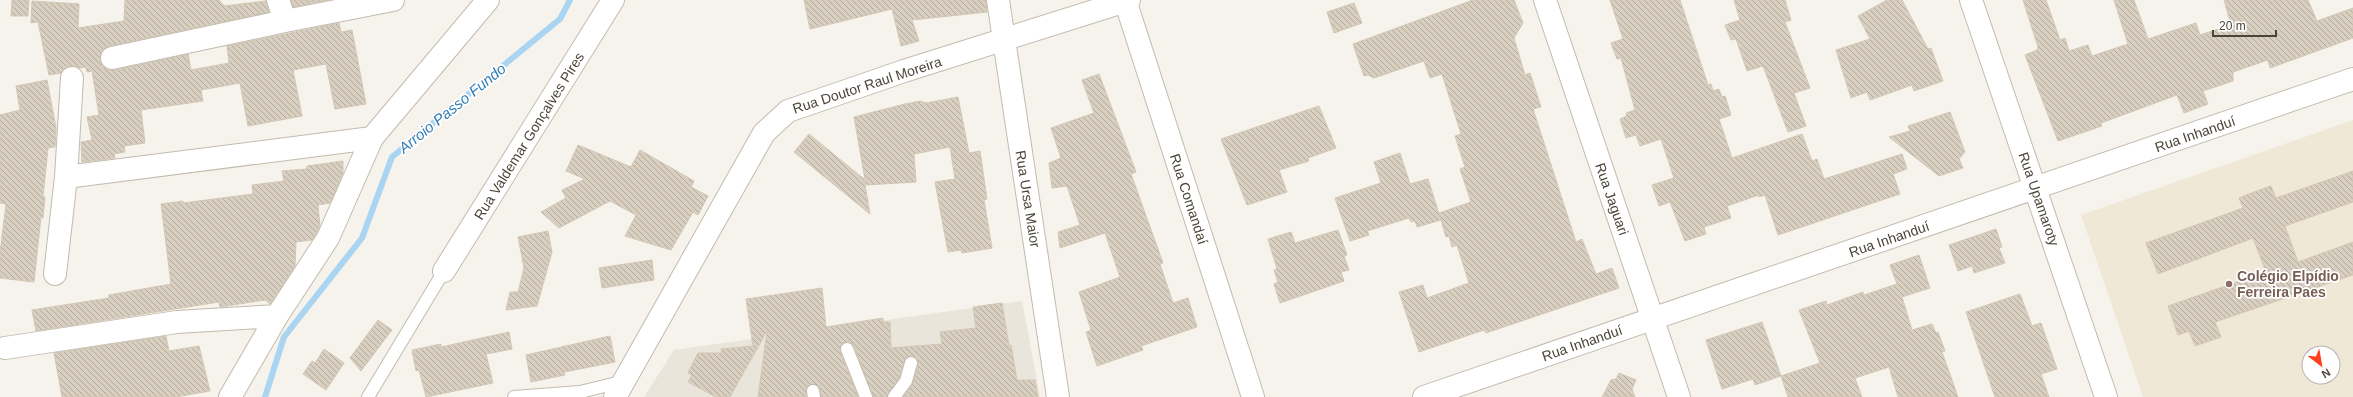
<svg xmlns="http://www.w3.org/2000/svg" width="2353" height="397" font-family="Arial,sans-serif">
  <defs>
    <pattern id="building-back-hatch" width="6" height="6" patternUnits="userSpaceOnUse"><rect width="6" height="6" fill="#d8cfc1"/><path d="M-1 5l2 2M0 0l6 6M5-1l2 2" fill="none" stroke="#b1aa9e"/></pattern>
  </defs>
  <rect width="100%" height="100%" fill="#f6f3ec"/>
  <!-- residential -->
  <path fill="#eae5da" d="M1022,301L1040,397H644L674,350Z"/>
  <!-- education -->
  <path fill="#efe8d6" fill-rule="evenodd" d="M2353,120V397H2143L2081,215ZM2309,353H2333V377H2309Z"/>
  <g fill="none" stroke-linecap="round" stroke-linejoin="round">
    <!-- stream -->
    <path stroke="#a9d4f2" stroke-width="6" d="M265,397L284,337L362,238L392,157L560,19L570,0"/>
  </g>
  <!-- building -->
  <path fill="url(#building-back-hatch)" stroke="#d3c7b4" d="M12,0H29L28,16H11Z
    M125,0H219L224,6L266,1L269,12L109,46L103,49L100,55L102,66L108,70H115L188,54L191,70L229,63L227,46L339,23L341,32L352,30L366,104L335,109L326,64L293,70L302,116L248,126L240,83L201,90L203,101L141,110L145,143L124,146L125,152L114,154L115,158L82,162L81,142L92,140L87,117L99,115L92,71L87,72L86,67L80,68L72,66L66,67L61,73L49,75L38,22L31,23L32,1L79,4L78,28L124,21Z
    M291,0H328L293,7Z
    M804,0H986L987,12L912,20L919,41L901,46L892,9L810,29Z
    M1473,0H1514L1523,23L1514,38L1525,75L1530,73L1541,107L1533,109L1576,242L1582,239L1596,274L1612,268L1619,288L1486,333L1484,330L1419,352L1399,292L1423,285L1427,298L1469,283L1457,245L1452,247L1449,236L1446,237L1439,213L1471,202L1460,169L1465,167L1455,136L1461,134L1442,74L1430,78L1424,61L1374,78L1368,75L1364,76L1353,44Z
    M1610,0H1680L1708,85L1711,84L1713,91L1719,89L1722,97L1725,96L1731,115L1719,119L1732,158L1802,134L1812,161L1817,159L1824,179L1902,154L1907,169L1893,174L1900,194L1778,235L1765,195L1759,197V195L1727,206L1731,218L1704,227L1706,234L1685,241L1670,202L1659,206L1652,185L1674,178L1661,139L1640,146L1636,135L1626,138L1620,119L1627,116L1626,113L1635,110L1621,58L1617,59L1611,43L1623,39Z
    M1734,0H1785L1791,20L1785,22L1810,88L1794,93L1806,126L1788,132L1763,66L1747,71L1736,39L1731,40L1725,25L1740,20Z
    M1887,0H1902L1928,49L1931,48L1943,81L1914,91L1912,85L1870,100L1867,92L1851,98L1836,50L1870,39L1858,16Z
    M2023,0H2046L2060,40L2065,38L2069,51L2088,45L2092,56L2128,44L2114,0H2134L2148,39L2196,23L2200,35L2231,25L2224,0H2308L2317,21L2353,8V38L2270,68L2268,60L2233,72V81L2203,91L2208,104L2184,113L2177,95L2101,123L2102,126L2058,141L2025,55L2037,50L2038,47Z
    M1354,3L1362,23L1334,33L1327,12Z
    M1099,74L1136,172L1131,174L1163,263L1160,264L1173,303L1188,298L1197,327L1141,346L1143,350L1097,366L1086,332L1091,330L1079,292L1120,277L1105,233L1060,248L1058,232L1080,225L1067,186L1052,188L1049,163L1061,158L1051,128L1094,113L1082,80Z
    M47,80L56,128L55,147L48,148L43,197H45L43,218L41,217L34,282L0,278V253L6,204L0,203V115L20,110L16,86Z
    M958,97L969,153L980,151L987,199L984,200L992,248L962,253L961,250L948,252L935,182L955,179L950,147L914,154L916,182L866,185L854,117L905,104L920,101L926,103Z
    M1319,106L1336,148L1308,158L1309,161L1279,170L1287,192L1247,205L1221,139Z
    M1950,112L1965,152L1959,159L1963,168L1939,176L1889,137L1910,131L1908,126Z
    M809,134L864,179L870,214L794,152Z
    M578,145L631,167L640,150L694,181L691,187L708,196L698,215L693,212L671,250L625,236L636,215L610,201L559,228L541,212L566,198L562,190L585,179L566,171Z
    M1400,153L1410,184L1428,179L1441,220L1417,227L1415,221L1411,222L1409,218L1367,231L1369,235L1350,241L1335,198L1381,183L1374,162Z
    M343,161V173L330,203L318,205L320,226L317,232L312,240L296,242L295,266L270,304L265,300L220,307L219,302L36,331L32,310L109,298V295L171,284L161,204L183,201V203L253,194L252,185L284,181L282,171L307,169V166Z
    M2353,171V202L2285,226L2298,262L2353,242V275L2215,322L2221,337L2195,346L2189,331L2178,335L2168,306L2266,272L2253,238L2158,274L2146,243L2243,208L2239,198L2254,192L2271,186L2276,198Z
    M1996,229L2002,247L1999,248L2005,263L1974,273L1972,266L1958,271L1949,245Z
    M1338,230L1347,255L1344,256L1349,270L1341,272L1344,281L1280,303L1274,284L1278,282L1274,270L1277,269L1268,239L1291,232L1295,243Z
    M548,231L552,252L537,306L506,310L510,292H518L524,268L518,237Z
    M1919,255L1930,288L1902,297L1912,330L1932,324L1936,333L1938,332L1945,351L1942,352L1958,397H1898L1889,367L1855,378L1862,397H1788L1781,376L1820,363L1799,310L1826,301L1827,305L1863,292L1864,295L1897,284L1890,265Z
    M652,260L654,280L602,288L599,268Z
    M822,288L826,327L883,318V322H890L891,348L942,344L940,332L976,328L973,307L1002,303L1009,346L1011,345L1017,380H1035L1038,397H903L913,383L918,365L917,358L910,356L904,361L899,378L887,397H873L854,346L848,342L841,344L840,351L858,397H821L819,387L812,384L806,388V397H758L767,331L730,397H716L688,382L692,375L688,373L698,353H722L721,349L753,346L746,299Z
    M2020,294L2032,326L2041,323L2057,369L2041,374L2049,397H1995L1966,312Z
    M378,320L392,330L361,371L350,358Z
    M1762,322L1781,376L1755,385L1753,379L1722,389L1706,340Z
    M509,332L512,349L486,354L493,383L426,397L419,370L416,371L412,350L441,344V347Z
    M166,336L169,351L199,346L210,391L176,397H62L54,353Z
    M610,336L615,362L564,372L565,375L531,382L526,355Z
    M324,349L344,363L326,390L303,374L312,361L315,363Z
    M1619,373L1636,380L1632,389L1635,397H1602L1611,380L1616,379Z"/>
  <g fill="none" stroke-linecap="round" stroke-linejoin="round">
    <defs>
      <path id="service" d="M847,349L866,397
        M813,391L814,397
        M368,397L444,271
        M514,397L580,392L625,381
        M894,397L906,381L911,363"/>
      <path id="minor" d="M278,0L285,21L393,0
        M998,0L1058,397
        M1545,0L1679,397
        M1971,0L2106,397
        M112,58L285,21
        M66,177L372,138
        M444,271L613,0
        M55,274L66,177L72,78
        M5,348L177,322L277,316
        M230,397L277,316L328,238L372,138L488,0
        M615,397L764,133L788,111L904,71L1129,0
        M1424,397L2353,79"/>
      <path id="tertiary" d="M1125,0L1253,397"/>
    </defs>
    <!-- service casing -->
    <use href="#service" stroke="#c2bbae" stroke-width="14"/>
    <!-- minor casing -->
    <use href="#minor" stroke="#c2bbae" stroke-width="24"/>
    <!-- tertiary casing -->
    <use href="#tertiary" stroke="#c2bbae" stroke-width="24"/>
    <!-- service -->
    <use href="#service" stroke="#fff" stroke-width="12"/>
    <!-- minor -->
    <use href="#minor" stroke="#fff" stroke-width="22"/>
    <!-- tertiary -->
    <use href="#tertiary" stroke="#fff" stroke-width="22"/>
  </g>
  <!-- markers -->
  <circle fill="#8d6e63" stroke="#fff" stroke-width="1.5" cx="2229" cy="284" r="4"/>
  <g text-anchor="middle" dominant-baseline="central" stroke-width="3.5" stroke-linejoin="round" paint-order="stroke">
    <!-- street labels -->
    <g font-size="14" fill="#4b4439" stroke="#fff">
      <text transform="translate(867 85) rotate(-18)">Rua Doutor Raul Moreira</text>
      <text transform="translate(2195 134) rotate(-19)">Rua Inhanduí</text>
      <text transform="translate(529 136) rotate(-58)">Rua Valdemar Gonçalves Pires</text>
      <text transform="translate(1028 199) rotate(81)">Rua Ursa Maior</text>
      <text transform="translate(1189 199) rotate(72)">Rua Comandaí</text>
      <text transform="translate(1612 199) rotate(71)">Rua Jaguari</text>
      <text transform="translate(2039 199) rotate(71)">Rua Upamaroty</text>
      <text transform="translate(1889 239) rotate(-19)">Rua Inhanduí</text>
      <text transform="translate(1582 343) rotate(-19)">Rua Inhanduí</text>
    </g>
    <!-- education labels -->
    <g font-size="14" font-weight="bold" fill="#785e54" stroke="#fff" text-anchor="start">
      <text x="2237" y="276">Colégio Elpídio<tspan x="2237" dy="16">Ferreira Paes</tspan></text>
    </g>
    <!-- water labels -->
    <g font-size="15" font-style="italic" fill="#2e7ab2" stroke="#fff">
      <text transform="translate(452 108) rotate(-39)">Arroio Passo Fundo</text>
    </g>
  </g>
  <!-- north arrow -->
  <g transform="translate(2321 365) rotate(149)"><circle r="19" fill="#ffffff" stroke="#b7b4b0"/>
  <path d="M0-3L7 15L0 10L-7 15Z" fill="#fc3f1d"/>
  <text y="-6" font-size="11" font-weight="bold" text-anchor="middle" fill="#4b4439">N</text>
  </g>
  <!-- scale -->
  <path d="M2213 30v6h63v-6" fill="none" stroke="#4b4439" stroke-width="2"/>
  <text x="2219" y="30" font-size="12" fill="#4b4439" stroke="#ffffff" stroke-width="3" paint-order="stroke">20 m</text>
</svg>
